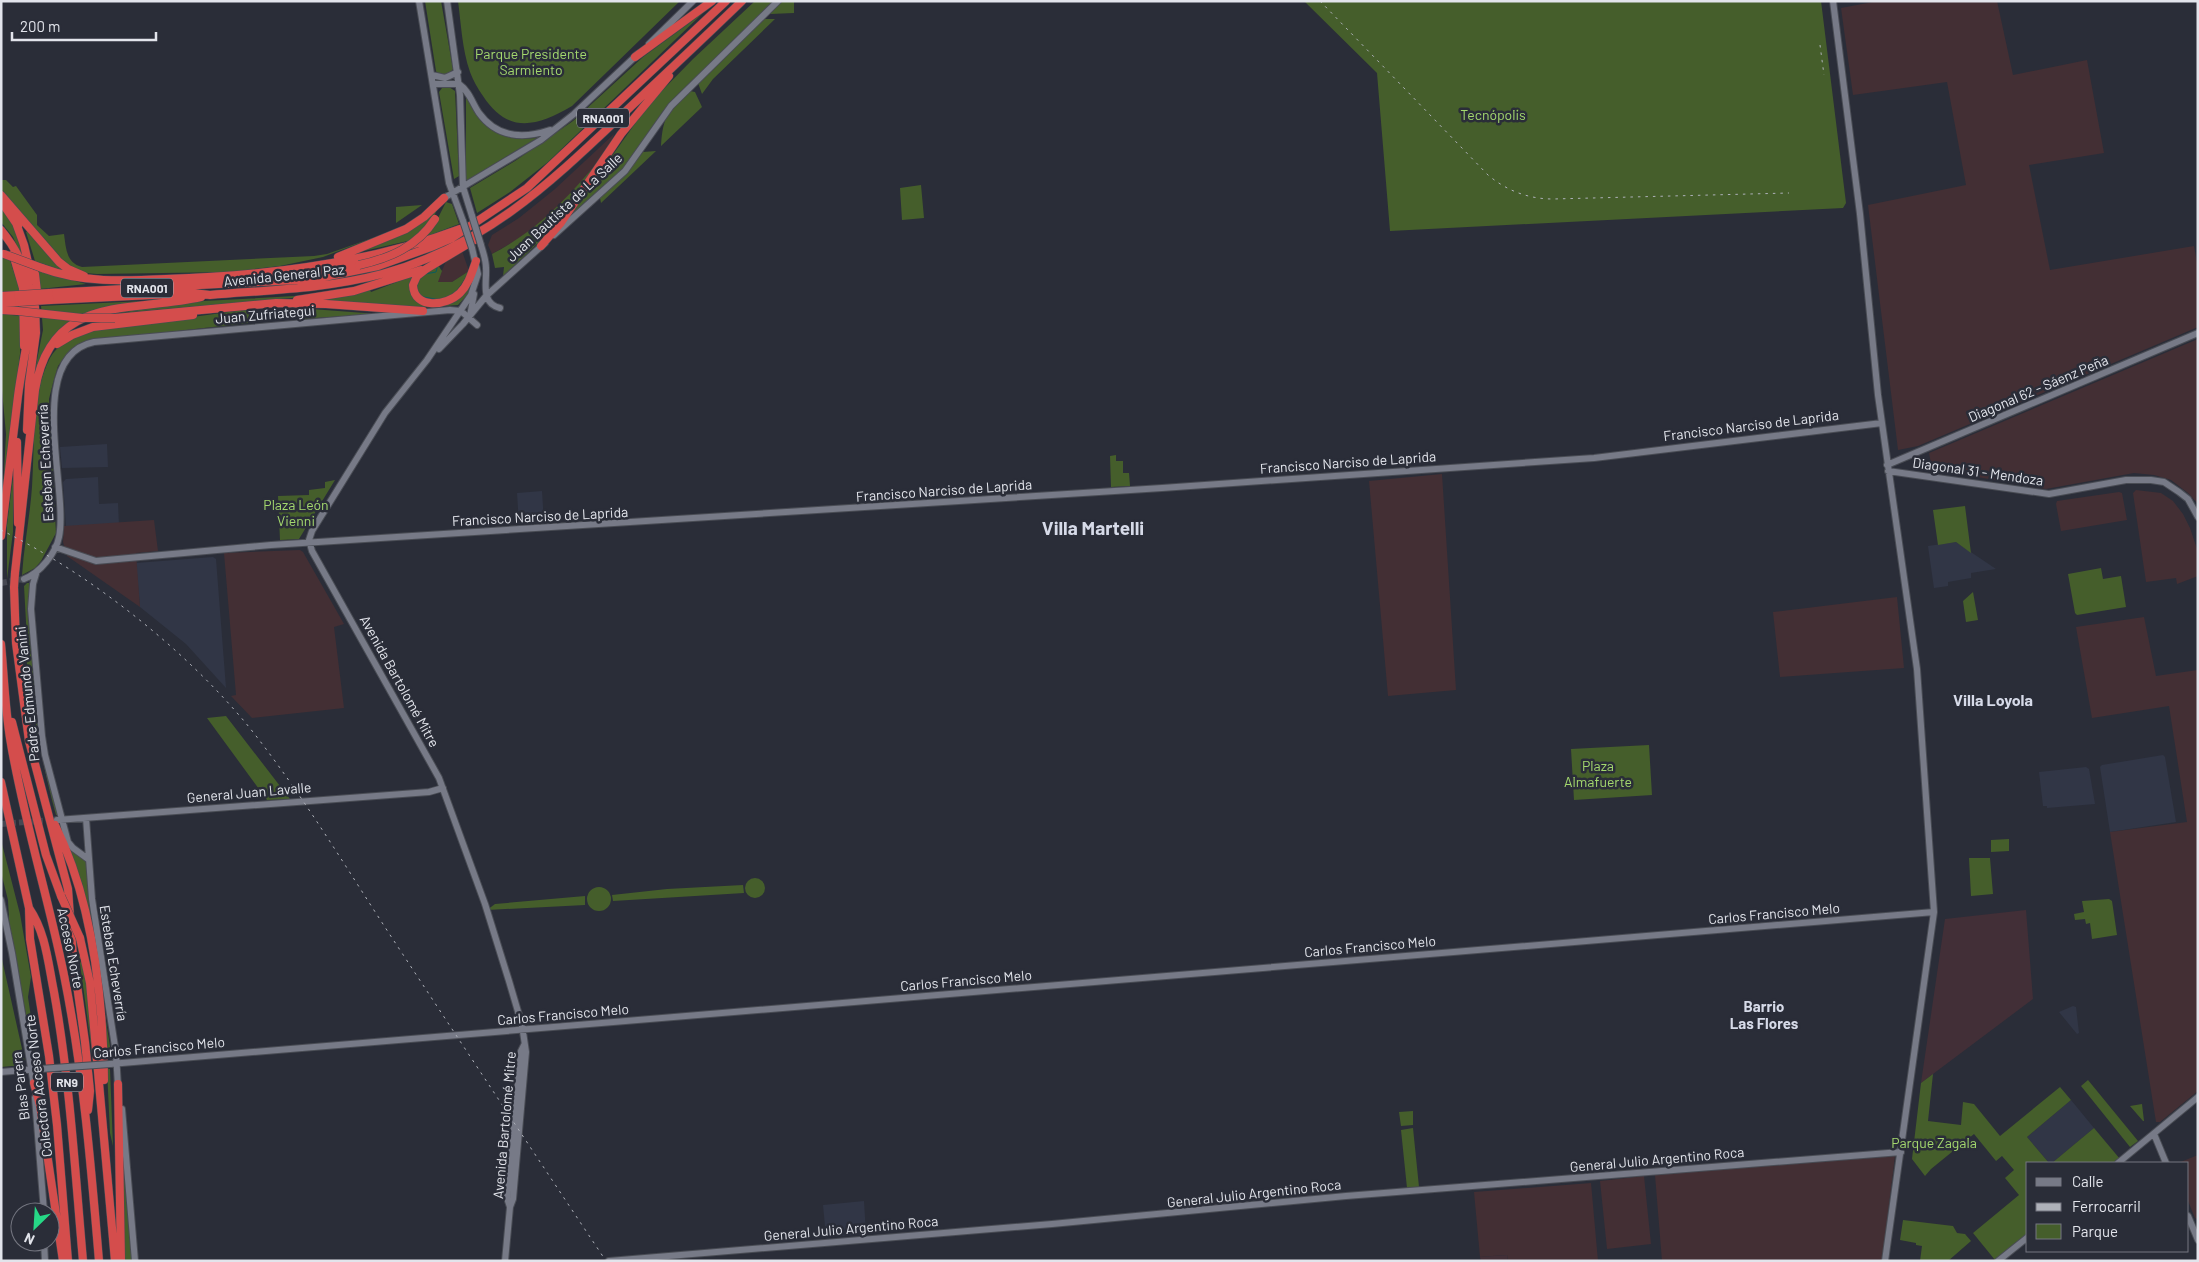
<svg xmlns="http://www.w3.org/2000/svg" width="2199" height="1262" font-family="Barlow,sans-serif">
  <rect width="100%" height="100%" fill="#2a2d38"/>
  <!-- built -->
  <path fill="#313646" d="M107,444L108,467L62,468L60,447Z
    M98,477L99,504L118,503L119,526L66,527L63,482L66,479Z
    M542,491L544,522L519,524L517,493Z
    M1956,542L1996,569L1971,573V578L1948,582V586L1934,588L1928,546Z
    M213,557L216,559L226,688L186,644L140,607L136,563Z
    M2163,755L2165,757L2176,822L2110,832L2100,767L2102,765Z
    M2086,767L2089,769L2095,804L2047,808V806H2043L2039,772Z
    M2073,1006L2076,1007L2079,1033L2077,1034L2059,1012Z
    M2071,1100L2094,1128L2052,1163H2049L2027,1137Z
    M864,1201L866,1234L826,1237L823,1205Z"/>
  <!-- industrial -->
  <path fill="#432f34" d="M1878,1H1997L2013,75L2087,60L2104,153L2029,165L2050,270L2194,246L2198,268V327L1918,446L1898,450L1868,205L1966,185L1947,82L1853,95L1841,8Z
    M614,134L610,148L569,196L531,232L492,254L488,245L492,235L519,218L555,189Z
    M462,251L469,271L452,282H437L447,259Z
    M2198,339V504L2188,493L2171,480L2154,475L2134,473L2046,489L1932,469L1929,453Z
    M1442,474L1456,690L1388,696L1369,481Z
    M2136,490L2161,493L2173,501L2183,514L2190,528L2198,552V576L2177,584L2176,578L2146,582L2133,493Z
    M2119,492L2122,493L2127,520L2061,531L2056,504L2057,501Z
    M154,520L158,551L136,553L140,607L67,556L63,542L64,526Z
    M300,550L303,552L344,624L334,627L344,708L252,718L231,696L236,695L224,553Z
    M1897,597L1904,668L1780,677L1773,612Z
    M2144,617L2156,676L2198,670V1091L2160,1122H2156L2110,832L2187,822L2169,706L2092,718L2076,627Z
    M2198,1155V1218L2197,1219L2195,1218L2188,1201V1163H2178Z
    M1895,1156L1882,1261H1662L1655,1175Z
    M1644,1176L1651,1244L1607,1249L1600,1181Z
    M1591,1183L1598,1261H1508L1507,1255L1480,1257L1474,1192Z"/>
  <!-- medical -->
  <path fill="#422f37" d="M2026,910L2033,999L1921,1083L1945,919Z
    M1507,1255L1508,1261H1481L1480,1257Z"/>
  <!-- green -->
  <path fill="#455e2b" d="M425,1H441L453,69L449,74L438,75L436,71Z
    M458,1H680L572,106C536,127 508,134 483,96C478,89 473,80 470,72C462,49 461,23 458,1Z
    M755,1H774L663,111L623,169L575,215L572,212L649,104L693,59Z
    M781,1H794V13L770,14L769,12Z
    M1304,1H1821L1846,203L1843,208L1390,231L1377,73Z
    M703,13L548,162L510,192L477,213L470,188L515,161L573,121L643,57Z
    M764,19H775L713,79L702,94L698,83Z
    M449,87L455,91L459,176L454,179L439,92L442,88Z
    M690,91L695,92L702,107L661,146C663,115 668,112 690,91Z
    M466,95L500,133L517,139L537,138L466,181Z
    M610,148L555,227L503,276L504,267L495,268L492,254C544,227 572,192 610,148Z
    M656,151L601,203L600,198L626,174L643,152Z
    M1,180H6L13,187L16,186L37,215V225L49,236L64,234C66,248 66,263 82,267L314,256L327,254L381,235L323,257L280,266L230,272L97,274L85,273L72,267L62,259L1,189Z
    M921,185L924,218L902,220L900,188Z
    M446,202L452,204L459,224L425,237L364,251L437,210L433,218L437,220Z
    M422,205L396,223V207Z
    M1,206L17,231L27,268L13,237L1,222Z
    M28,231L61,269V270L35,261L26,232Z
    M1,257L10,260L20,291L1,292Z
    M438,265L442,271L438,282H452L469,271C457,294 446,307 419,296L415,281Z
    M37,270L86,284L40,289Z
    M415,275L411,294L421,304L441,305L473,282L469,293L458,305L418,308L316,300L370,290L371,292Z
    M313,295L314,296L109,314L204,301Z
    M144,301C92,308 57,317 35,370L43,330L41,306Z
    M298,308L378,314L299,319Z
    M251,309L248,323L89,341L79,344L64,358L58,366L53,383L49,399L56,533L41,561L35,568L22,575C24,545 30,516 32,487C35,446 31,394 50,358C57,345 70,339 82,332Z
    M1,314L21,316L20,354L3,491L6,434L1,379Z
    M1116,455V461H1123V473H1129L1130,486L1111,487L1110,456Z
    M13,477V532L7,579V525Z
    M335,480L299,539L280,540L278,496L309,495V490L325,488V482Z
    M1965,506L1971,553L1956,542L1938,545L1933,510Z
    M2101,568L2103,579L2121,576L2126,607L2077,615L2075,613L2068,574Z
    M27,583H29V629L39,733L58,815H56C40,757 31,699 24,640H27L24,586Z
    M1973,592L1978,620L1966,622L1963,601Z
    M226,716L290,799L267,800L207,718Z
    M1649,745L1652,795L1574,800L1571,749Z
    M59,825H62L67,842L87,862L95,942L82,883Z
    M2009,839V851L1991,852V840Z
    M1,840L20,914L31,977L28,997L38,1065L36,1062L10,937L8,900L1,872Z
    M1969,858H1990L1993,894L1971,896Z
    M745 888a10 10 0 1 1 20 0a10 10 0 1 1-20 0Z
    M743,885L744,893L613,901L612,895L667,889Z
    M587 899a12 12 0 1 1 24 0a12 12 0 1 1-24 0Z
    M585,896V905L487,910L495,904Z
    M2109,899L2112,901L2117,935L2092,939L2090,923L2086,924L2085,919L2075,920L2074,914L2084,912L2082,901Z
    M77,941L85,968L94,1060H93Z
    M1,955L25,1062L23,1065L1,1067Z
    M101,989L112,1059H105Z
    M107,1069H110L113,1146L110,1133Z
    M1933,1074L1928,1121L1961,1125L1963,1102L1974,1104L2000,1136L2060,1087L2071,1100L2027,1137L2049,1163H2028V1234L1995,1260L1973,1233L2019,1195L2005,1178L2014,1170L2002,1156L1996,1161L1974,1134L1931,1169L1925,1176L1912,1159L1921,1083Z
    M2088,1080L2138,1141L2130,1147L2081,1086Z
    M2142,1104L2144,1121H2143L2130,1106Z
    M1413,1111V1125L1401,1126L1399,1112Z
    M1413,1128L1419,1187L1407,1188L1401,1130Z
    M2094,1128L2120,1159L2114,1163H2052Z
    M122,1162H125L132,1261H123Z
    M1903,1220L1953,1226L1957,1233L1965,1234L1971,1241L1948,1261H1920L1922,1246L1916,1245V1243L1900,1240Z"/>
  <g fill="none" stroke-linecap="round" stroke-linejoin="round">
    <!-- stream -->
    <path stroke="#095c5d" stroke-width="1" d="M425,274L436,272L437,268
      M424,297L435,299"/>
    <!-- secondary-tunnel -->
    <path stroke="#464853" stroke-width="6" stroke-dasharray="6 3" stroke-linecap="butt" d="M1,583L24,579
      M1,824L52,820"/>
    <defs>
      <path id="secondary" d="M419,1L449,183L463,221
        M447,1L460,95L463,187L472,216
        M1833,1L1860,214L1878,395L1917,669L1934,912L1885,1261
        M649,44L693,1
        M432,75L445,78L458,72
        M433,84H459C470,92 472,103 479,113C497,138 524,139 550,130
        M444,198L541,140L574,114L638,54
        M554,235L625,171L671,106L778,1
        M481,245C483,252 486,260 486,268C487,283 480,303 500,308
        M472,248L478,274L471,295L427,360L385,413L312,531L309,540L312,551L439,778L485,904L509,981L522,1025L526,1052L513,1199L510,1207L505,1261
        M470,316L474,294
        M439,349L463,324L486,296L545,243
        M1887,465L2198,333
        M1888,471L2049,494L2126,480H2151L2164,482L2179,492L2188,499L2198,517
        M55,547L96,561L271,545L1162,488L1594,458L1882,423
        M36,574L33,584L31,609L42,736L45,755L68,842L73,848L88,859
        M24,579C40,573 56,553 59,537C69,489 24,356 94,342L450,310L461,311L477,325
        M86,818L92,899L116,1053L118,1087
        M57,820L429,792L443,788
        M1,900L12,953L34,1086
        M110,1064L1934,912
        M1,1072L36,1069
        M35,1098L44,1212
        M122,1109L135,1261
        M2154,1134L2166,1163
        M2118,1163L2198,1097
        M510,1207L507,1198L521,1051L524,1045
        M2188,1216L2198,1240
        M44,1242L45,1261
        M609,1261L1052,1224L1346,1196L1901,1152
        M1998,1261L2028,1237"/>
      <path id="highway" d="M635,57L712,1
        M1,195L59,262L68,269L84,276
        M1,201L18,226
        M16,223L24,245L32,280
        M1,230C48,287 26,333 18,396C12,443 7,490 1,536
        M541,246L560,224L621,134L669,76
        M13,254L23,288L24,346
        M338,257L406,229L424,217L444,198
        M476,261C472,272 469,284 460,293C447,306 414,310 413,285L417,276L426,269L476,239
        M42,268C82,283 124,281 166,279C262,276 370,263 460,229
        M35,274L38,300
        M285,277L359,265
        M49,293L314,279L378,266L431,247L452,238L527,188L726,1
        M1,296L18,295
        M50,300L193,293L210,295C268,290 325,289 382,274C485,246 549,184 624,113C663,76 703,39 742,1
        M297,300L354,291L421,270
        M1,303L19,302
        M1,310L18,311
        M115,318L276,303L326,304L423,311
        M57,344L72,335L93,327L193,315
        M27,430L29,384L36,333L35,307
        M17,442L18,523
        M15,573L35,390C51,293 129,313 201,297
        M14,587L16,643L29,741L68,889L73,957L85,1042L90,1091L88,1110
        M1,644C4,675 5,708 10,738C23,818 48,896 64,975C83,1069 91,1165 99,1261
        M12,722L46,855L61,896
        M1,782L29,908C46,933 48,963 54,992C70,1081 75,1171 83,1261
        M55,825C93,902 103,995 104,1080
        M29,908L30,939L49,1056L57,1125L68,1261
        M80,938L90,983L115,1261
        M34,1083L40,1106L63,1261
        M118,1084L121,1261"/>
    </defs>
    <!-- secondary casing -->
    <use href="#secondary" stroke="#494c54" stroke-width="8"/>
    <!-- highway casing -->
    <use href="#highway" stroke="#494c54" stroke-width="9"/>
    <!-- secondary -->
    <use href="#secondary" stroke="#777a87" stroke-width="6"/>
    <!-- highway -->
    <use href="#highway" stroke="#d44d4c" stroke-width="8"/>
    <!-- rail -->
    <path stroke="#aeb1b9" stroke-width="1" stroke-dasharray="2.5 5" stroke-linecap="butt" d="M1320,1L1488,175C1507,191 1529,199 1553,199L1789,193
      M1820,45L1824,75
      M1,530C90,574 186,650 249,727C304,796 349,873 398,947C467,1052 536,1156 606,1261"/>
    <defs>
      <path id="secondary-bridge" d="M472,216L481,245
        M463,221L472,248
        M40,1069L110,1064"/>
      <path id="highway-bridge" d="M4,254L42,268
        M359,265C390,258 417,247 435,219
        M18,295L49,293
        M19,302L50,300
        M18,311L82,318H115
        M14,587L15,573
        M61,896L80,938"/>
    </defs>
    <!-- secondary-bridge casing -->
    <use href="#secondary-bridge" stroke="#494c54" stroke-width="8" stroke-linecap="butt"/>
    <!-- highway-bridge casing -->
    <use href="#highway-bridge" stroke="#494c54" stroke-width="9" stroke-linecap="butt"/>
    <!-- secondary-bridge -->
    <use href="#secondary-bridge" stroke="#777a87" stroke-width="6"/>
    <!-- highway-bridge -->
    <use href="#highway-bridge" stroke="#d44d4c" stroke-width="8"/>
  </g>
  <g text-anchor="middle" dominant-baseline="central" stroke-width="5" stroke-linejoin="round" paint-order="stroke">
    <!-- shield labels -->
    <g fill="#2a2d38" stroke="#abadb5" stroke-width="1">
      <rect x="577" y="108.5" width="52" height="19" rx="4"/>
      <rect x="121" y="278.5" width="52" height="19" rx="4"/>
      <rect x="51" y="1072.5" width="32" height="19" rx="4"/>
    </g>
    <g font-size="12" font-weight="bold" fill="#e2e4eb">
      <text x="603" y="118">RNA001</text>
      <text x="147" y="288">RNA001</text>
      <text x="67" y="1082">RN9</text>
    </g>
    <!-- park labels -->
    <g font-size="14" fill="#a4d96e" stroke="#2a2d38">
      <text x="531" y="53">Parque Presidente<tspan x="531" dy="16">Sarmiento</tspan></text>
      <text x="1493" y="114">Tecnópolis</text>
      <text x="296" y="504">Plaza León<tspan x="296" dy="16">Vienni</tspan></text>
      <text x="1598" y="765">Plaza<tspan x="1598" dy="16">Almafuerte</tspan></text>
      <text x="1934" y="1142">Parque Zagala</text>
    </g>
    <!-- street labels -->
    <g font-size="14" fill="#e2e4eb" stroke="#2a2d38">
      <text transform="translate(564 207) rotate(-43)">Juan Bautista de La Salle</text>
      <text transform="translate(284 275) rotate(-6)">Avenida General Paz</text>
      <text transform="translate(265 314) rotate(-5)">Juan Zufriategui</text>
      <text transform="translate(2038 388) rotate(-23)">Diagonal 62 - Sáenz Peña</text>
      <text transform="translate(1751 425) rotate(-7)">Francisco Narciso de Laprida</text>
      <text transform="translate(1348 462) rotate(-4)">Francisco Narciso de Laprida</text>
      <text transform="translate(45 463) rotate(-93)">Esteban Echeverría</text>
      <text transform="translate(1978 471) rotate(8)">Diagonal 31 - Mendoza</text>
      <text transform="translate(944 490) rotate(-4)">Francisco Narciso de Laprida</text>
      <text transform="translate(540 516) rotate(-3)">Francisco Narciso de Laprida</text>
      <text transform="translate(400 681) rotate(61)">Avenida Bartolomé Mitre</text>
      <text transform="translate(27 694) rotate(-96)">Padre Edmundo Vanini</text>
      <text transform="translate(249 792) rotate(-5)">General Juan Lavalle</text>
      <text transform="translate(1774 913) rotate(-5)">Carlos Francisco Melo</text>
      <text transform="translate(1370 946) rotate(-5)">Carlos Francisco Melo</text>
      <text transform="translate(71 948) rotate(78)">Acceso Norte</text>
      <text transform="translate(114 963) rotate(81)">Esteban Echeverría</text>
      <text transform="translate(966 980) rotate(-5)">Carlos Francisco Melo</text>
      <text transform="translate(563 1014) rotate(-5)">Carlos Francisco Melo</text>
      <text transform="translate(159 1047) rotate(-5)">Carlos Francisco Melo</text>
      <text transform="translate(20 1086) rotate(-97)">Blas Parera</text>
      <text transform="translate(38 1086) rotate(-97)">Colectora Acceso Norte</text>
      <text transform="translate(504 1125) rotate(-85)">Avenida Bartolomé Mitre</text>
      <text transform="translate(1657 1159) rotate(-5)">General Julio Argentino Roca</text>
      <text transform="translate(1254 1193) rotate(-6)">General Julio Argentino Roca</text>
      <text transform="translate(851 1228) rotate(-5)">General Julio Argentino Roca</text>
    </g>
    <!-- neighbourhood labels -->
    <g font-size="15" font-weight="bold" fill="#d6dae8" stroke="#2a2d38">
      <text x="1764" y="1006">Barrio<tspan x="1764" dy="17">Las Flores</tspan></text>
    </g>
    <!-- quarter labels -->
    <g font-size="16" font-weight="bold" fill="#d6dae8" stroke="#2a2d38">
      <text x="1993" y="699">Villa Loyola</text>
    </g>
    <!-- district labels -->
    <g font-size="19" font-weight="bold" fill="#d6dae8" stroke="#2a2d38">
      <text x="1093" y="527">Villa Martelli</text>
    </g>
  </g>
  <!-- border -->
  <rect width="2199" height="1262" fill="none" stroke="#e2e4eb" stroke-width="5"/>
  <!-- legend -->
  <rect x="2026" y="1162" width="162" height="90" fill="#2a2d38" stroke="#747680"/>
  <rect x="2036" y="1178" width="25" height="8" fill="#777a87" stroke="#747680"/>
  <text x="2072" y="1187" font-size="15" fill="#e2e4eb">Calle</text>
  <rect x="2036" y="1203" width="25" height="8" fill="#aeb1b9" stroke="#747680"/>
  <text x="2072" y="1212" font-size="15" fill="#e2e4eb">Ferrocarril</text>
  <rect x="2036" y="1224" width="25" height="15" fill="#455e2b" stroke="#747680"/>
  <text x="2072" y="1237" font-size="15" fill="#e2e4eb">Parque</text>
  <!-- north arrow -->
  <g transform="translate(35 1227) rotate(205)"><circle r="24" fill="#2a2d38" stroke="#747680"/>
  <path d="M0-4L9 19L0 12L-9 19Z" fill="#26d886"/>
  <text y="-8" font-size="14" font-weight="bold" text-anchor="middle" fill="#e2e4eb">N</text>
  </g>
  <!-- scale -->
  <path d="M12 32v8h144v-8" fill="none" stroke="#e2e4eb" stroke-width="2.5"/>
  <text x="20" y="32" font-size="15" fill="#e2e4eb" stroke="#2a2d38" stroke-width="4" paint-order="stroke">200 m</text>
</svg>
